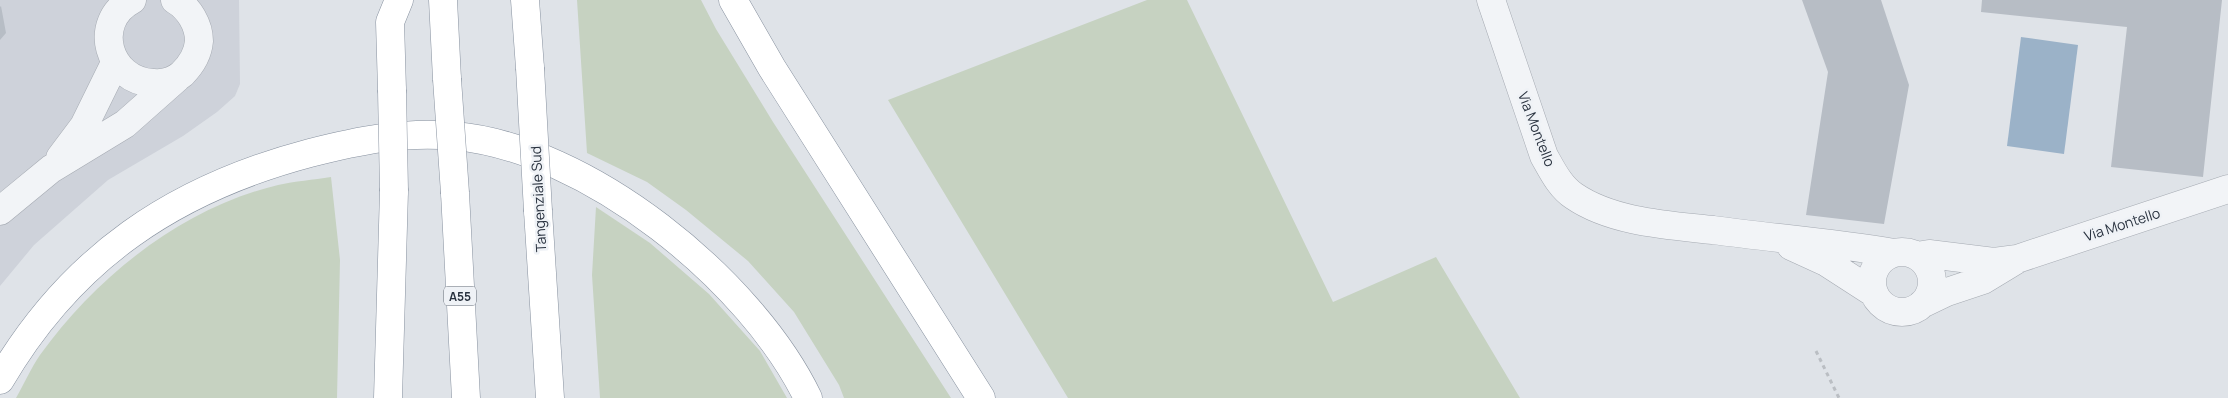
<svg xmlns="http://www.w3.org/2000/svg" width="2228" height="398" font-family="Manrope,sans-serif">
  <rect width="100%" height="100%" fill="#dfe3e8"/>
  <!-- built -->
  <path fill="#ced2da" d="M0,0H239L240,84L235,96L217,112L183,136L108,180L34,245L0,286Z"/>
  <!-- green -->
  <path fill="#c6d2c1" d="M577,0H701L716,29L773,122L951,398H844L839,385L794,312L748,261L686,210L647,182L587,153Z
    M1147,0H1187L1333,302L1436,257L1520,398H1068L888,100Z
    M331,177L340,260L337,398H16C24,384 31,368 40,355C97,276 182,208 278,185C295,181 313,180 331,177Z
    M596,207L650,243L709,294L760,351L787,398H600L592,275Z"/>
  <!-- water -->
  <path fill="#9bb2c8" d="M2021,37L2078,45L2064,154L2007,146Z"/>
  <!-- building -->
  <path fill="#b7bdc5" d="M1802,0H1881L1909,85L1884,224L1806,215L1828,72Z
    M1982,0H2222L2203,177L2111,167L2127,27L1981,12Z
    M1,6L6,33L0,40V7Z"/>
  <g fill="none" stroke-linecap="round" stroke-linejoin="round">
    <defs>
      <path id="minor" d="M132,0C91,22 108,81 153,83C164,84 174,81 182,74C191,65 198,54 199,41C199,25 189,8 175,0
        M1491,0L1544,156C1552,170 1560,187 1574,196C1612,222 1667,225 1713,230C1773,238 1834,243 1894,253
        M60,158L84,126L115,63
        M0,211L51,169L125,124L177,78
        M1791,246L1826,262L1874,293
        M1872 282a30 30 0 1 1 60 0a30 30 0 1 1-60 0Z
        M1917,256L1929,254L1994,262L2017,259L2228,189
        M1922,304L1947,292L1983,280L2016,260"/>
      <path id="motorway" d="M443,0L447,79
        M525,0L530,68
        M733,0L772,68L981,398
        M392,90L390,22L399,0
        M455,193L466,398
        M538,211L550,398
        M0,380C72,257 174,189 310,153C357,141 405,131 454,136C587,147 751,280 808,398
        M388,398L394,191"/>
    </defs>
    <!-- minor casing -->
    <use href="#minor" stroke="#a5aab2" stroke-width="29"/>
    <!-- motorway casing -->
    <use href="#motorway" stroke="#87919f" stroke-width="29"/>
    <!-- path -->
    <path stroke="#babec3" stroke-width="3" stroke-dasharray="4 4" stroke-linecap="butt" d="M1816,351L1839,398"/>
    <!-- minor -->
    <use href="#minor" stroke="#f2f4f7" stroke-width="28"/>
    <!-- motorway -->
    <use href="#motorway" stroke="#fff" stroke-width="28"/>
    <defs>
      <path id="motorway-bridge" d="M530,68L538,211
        M447,79L455,193
        M392,90L394,191"/>
    </defs>
    <!-- motorway-bridge casing -->
    <use href="#motorway-bridge" stroke="#87919f" stroke-width="29" stroke-linecap="butt"/>
    <!-- motorway-bridge -->
    <use href="#motorway-bridge" stroke="#fff" stroke-width="28"/>
  </g>
  <g text-anchor="middle" dominant-baseline="central" stroke-width="5" stroke-linejoin="round" paint-order="stroke">
    <!-- shield labels -->
    <rect fill="#eff2f6" stroke="#646c76" stroke-width="1" x="444" y="286.5" width="32" height="19" rx="4"/>
    <g font-size="12" font-weight="bold" fill="#29323f">
      <text x="460" y="296">A55</text>
    </g>
    <!-- street labels -->
    <g font-size="14" fill="#29323f" stroke="#eff2f6">
      <text transform="translate(1537 129) rotate(69)">Via Montello</text>
      <text transform="translate(538 199) rotate(-93)">Tangenziale Sud</text>
      <text transform="translate(2122 224) rotate(-18)">Via Montello</text>
    </g>
  </g>
</svg>
